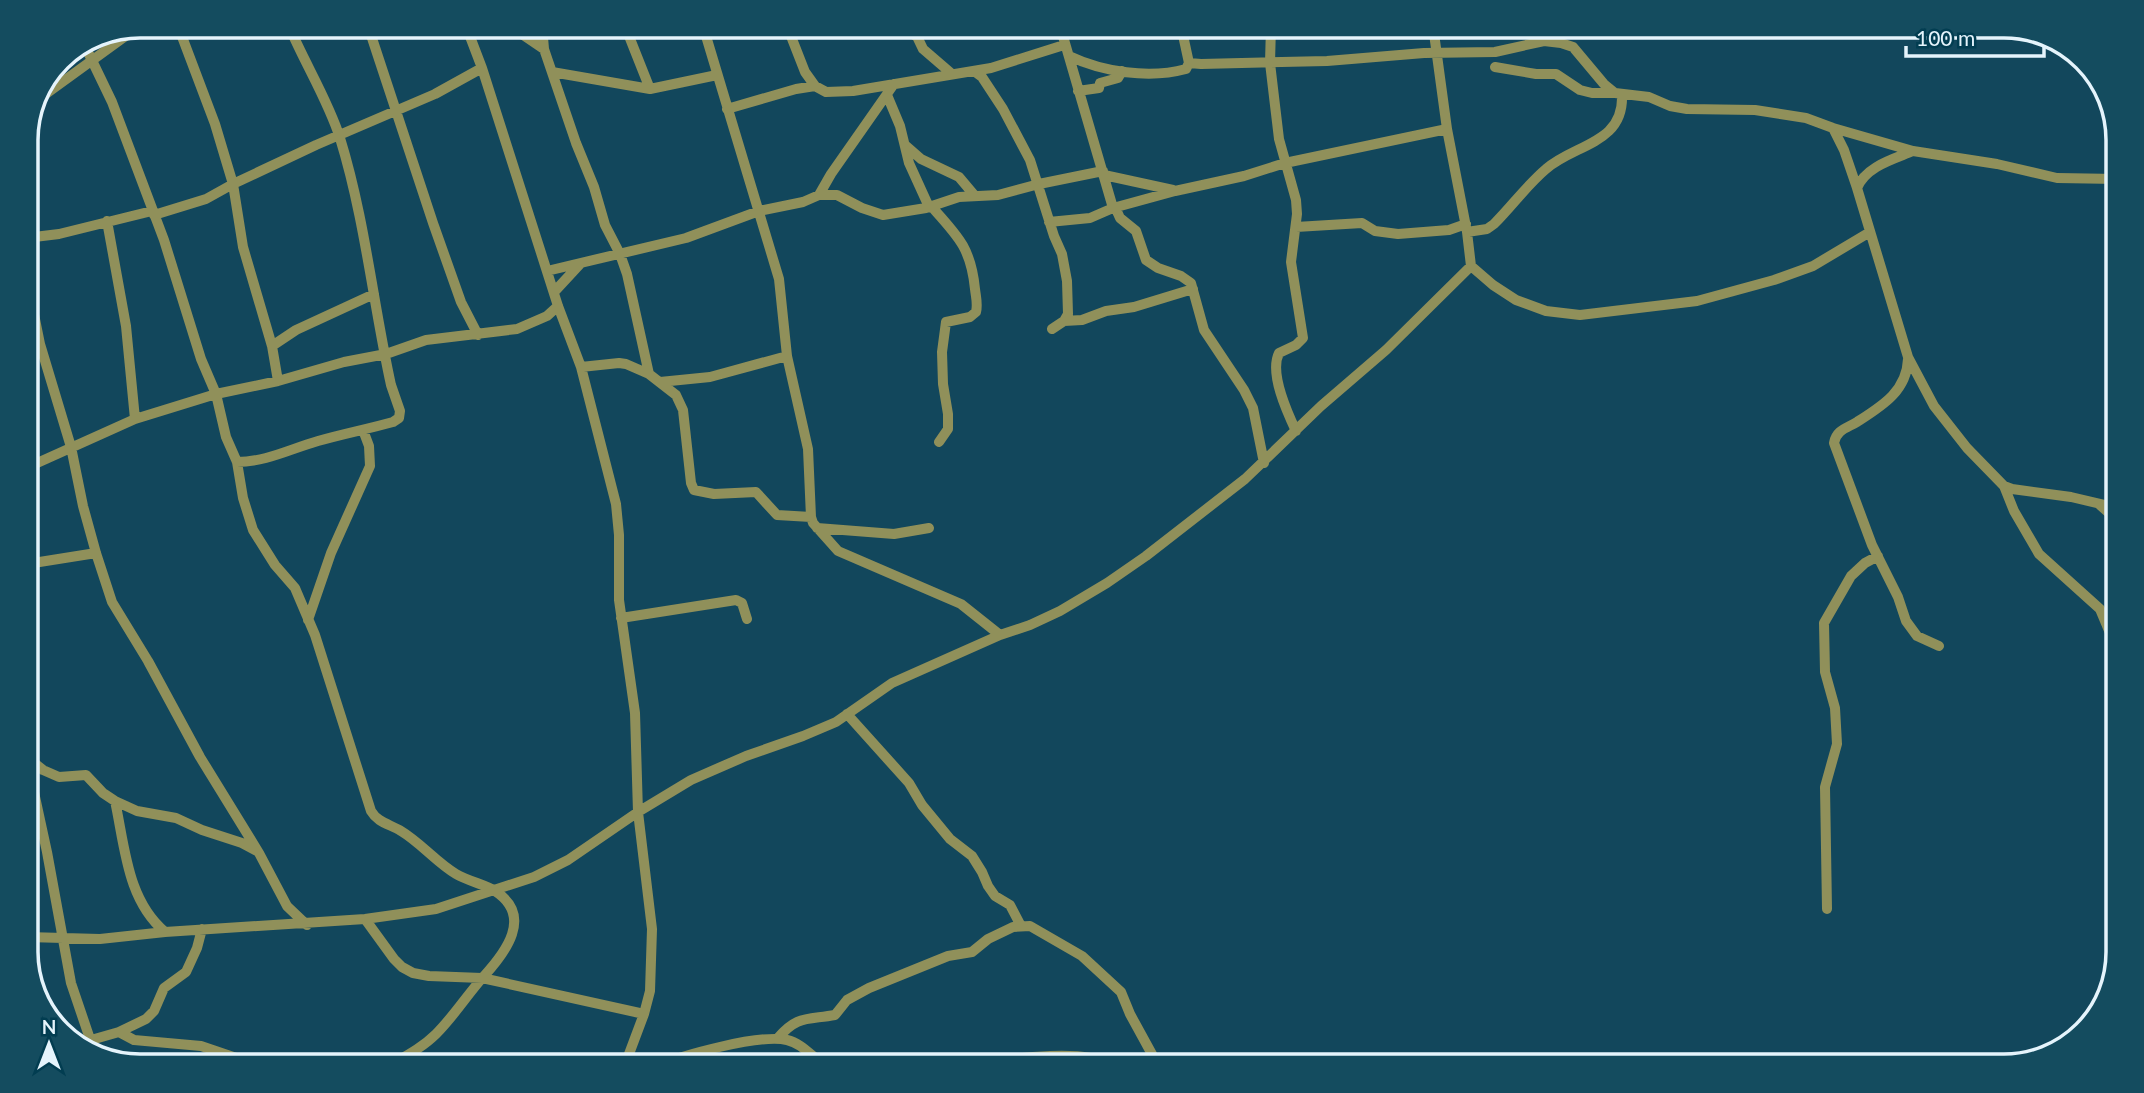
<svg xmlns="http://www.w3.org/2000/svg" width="2144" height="1093" font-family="Lato,sans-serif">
  <rect width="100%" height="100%" fill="#12475c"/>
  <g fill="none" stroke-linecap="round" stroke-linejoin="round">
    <!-- minor -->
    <path stroke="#90905a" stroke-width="10" d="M178,26L215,124L233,184L243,247L272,346L278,381
      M368,26L433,223L461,302L478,335
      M466,26L482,68L558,306L581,367L616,504L619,535V600L635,713L638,812L652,929L650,991L644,1014L629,1054V1067
      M510,26L544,49
      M542,26L544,49L576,143L594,187L605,225L620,254L627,274L649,374
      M625,26L650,89
      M703,26L779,279L787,356L808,449L811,517L813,523L838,551L961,604L1000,635
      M787,26L805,72L815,86L826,92L853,91L991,68L1064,45
      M901,26L916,36
      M912,26L923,49L952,74
      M1060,26L1113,208
      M1181,26L1189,63L1201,64L1327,61L1424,53L1495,52L1544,41L1561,43L1573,47L1604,84L1615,93L1649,97L1670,106L1687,109L1755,110L1806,118L1833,128L1913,151L1997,164L2057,178L2118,179
      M1271,26L1270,63L1279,139L1296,200L1297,214L1291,262L1303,338L1296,345L1279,353C1269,373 1287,412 1296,431
      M1433,26L1447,129L1467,232L1471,266L1493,285L1516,300L1546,311L1580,315L1697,301L1774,280L1813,266L1870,232
      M469,33L489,26
      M86,48L112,102L164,240L201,359L216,394L226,437L237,462L243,498L253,530L275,565L295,588L315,635L371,811C378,823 390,824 401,831C421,843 436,862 456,874C468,881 486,885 495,891C534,916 505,953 484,976C467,995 454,1016 436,1034C422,1048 404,1057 387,1067
      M1069,56C1103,72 1149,79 1186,69L1189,63
      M1495,67L1536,74H1556L1580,90L1592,93H1615
      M974,71L982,77L1003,109L1030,160L1054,236L1062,254L1067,281L1068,314L1064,321L1052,329
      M552,72L650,89L717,75
      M1078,91L1099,88L1100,83L1118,78L1122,71
      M887,95L900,126L909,163L929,207
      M43,96L138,27
      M727,109L796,89L815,86
      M1833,128L1844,150L1857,188L1908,357L1934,406L1967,448L2004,486L2012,489L2071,497L2118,508
      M905,145L921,159L959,177L975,196
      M1104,175L1173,190
      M1857,188C1866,166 1894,159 1913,151
      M819,195L831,174L894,84
      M931,206C958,236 971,248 975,289C976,298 978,304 976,312L970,317L946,322L942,352L943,384L948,414V429L939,442
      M1115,207L1120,218L1136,231L1146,260L1158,268L1181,276L1191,283L1204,330L1244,390L1253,408L1264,463
      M154,215L206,199L233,184L316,145L435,94L482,68
      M107,221L126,326L135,419
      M1049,222L1090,218L1113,208L1175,191L1244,176L1285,163L1447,129
      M1296,227L1362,223L1375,231L1398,234L1449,230L1466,224
      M1467,232L1487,229L1494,224C1512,206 1527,185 1546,169C1574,144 1624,144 1622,95
      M26,238L59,234L152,211
      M547,271L686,238L759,211L803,202L819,195H837L862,208L883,215L926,208L959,197L998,195L1039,184L1103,171
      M26,275L40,344L71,447L83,506L96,553L112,602L148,661L200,757L259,853L287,906L307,925
      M555,291L580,264
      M1064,321L1082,320L1106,311L1134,307L1193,289
      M272,346L296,330L374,294
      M1908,359C1907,391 1882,406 1857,422C1847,428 1836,430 1834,443L1872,545L1898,597L1906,621L1917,636L1939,646
      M581,367L619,363L626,364L649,374L676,395L683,410L691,483L694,490L714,494L756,492L777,515L811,517
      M660,382L710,377L787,356
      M237,462C266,462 290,449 318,441C342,434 368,429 393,422L399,418L400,411L391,385C373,303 365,219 340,138C328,100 305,64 289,26
      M26,468L135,419L216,394L278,381L344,362L386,354L426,340L517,329L547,316L558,306
      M2004,486L2014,511L2039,554L2100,609L2118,652
      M2100,505L2118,521
      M817,528L894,534L929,528
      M27,564L96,553
      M621,618L736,600L742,603L747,619
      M308,620L331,553L370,466L369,446L363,430
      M847,714L909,783L922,805L950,839L972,856L982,872L988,886L995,896L1010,905L1021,926
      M27,757L43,770L59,777L86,775L103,793L115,801L137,811L176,818L202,830L242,843L257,851
      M27,760L47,852L71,983L90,1039
      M115,801C125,847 127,900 165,932
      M1827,909L1825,787L1837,744L1835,708L1825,672L1824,623L1851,576L1865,563L1878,556
      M365,919L394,959L402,967L413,973L429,976L482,978L644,1014
      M27,937L100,939L165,932L365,919L436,909L534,877L568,860L638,812L691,780L746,756L803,736L836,722L892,683L1000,635L1030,625L1060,611L1107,583L1146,556L1245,479L1321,406L1386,350L1471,266
      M119,1032L134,1040L201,1046L251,1063L277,1067
      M777,1039C797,1015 807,1020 835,1015L847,1000L869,988L948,956L972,952L988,939L1013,927L1030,926L1082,956L1121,992L1130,1014L1159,1067
      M77,1044L119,1032L146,1019L154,1011L164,988L186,972L197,948L202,929
      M655,1067C682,1055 759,1034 787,1040C802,1043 814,1059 827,1067
      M949,1067C988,1063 1052,1051 1090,1058C1098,1060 1107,1064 1116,1067
      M1227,1067H1260"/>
  </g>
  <!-- crop -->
  <path d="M0 0H2144V1093H0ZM140 38H2004A102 102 0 0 1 2106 140V952A102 102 0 0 1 2004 1054H140A102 102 0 0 1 38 952V140A102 102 0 0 1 140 38Z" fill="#144c5f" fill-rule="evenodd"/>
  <path fill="none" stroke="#e5f4fc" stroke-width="3.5" d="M140 38H2004A102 102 0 0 1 2106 140V952A102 102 0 0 1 2004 1054H140A102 102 0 0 1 38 952V140A102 102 0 0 1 140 38Z"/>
  <!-- north arrow -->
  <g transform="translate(49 1044)" stroke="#023d51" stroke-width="5" paint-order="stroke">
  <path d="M0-5L12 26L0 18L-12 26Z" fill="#e5f4fc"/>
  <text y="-10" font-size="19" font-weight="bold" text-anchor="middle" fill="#e5f4fc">N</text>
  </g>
  <!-- scale -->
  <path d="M1906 46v10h138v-10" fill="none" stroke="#e5f4fc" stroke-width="3.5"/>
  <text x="1916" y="46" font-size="21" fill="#e5f4fc" stroke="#023d51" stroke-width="5" paint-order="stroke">100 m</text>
</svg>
